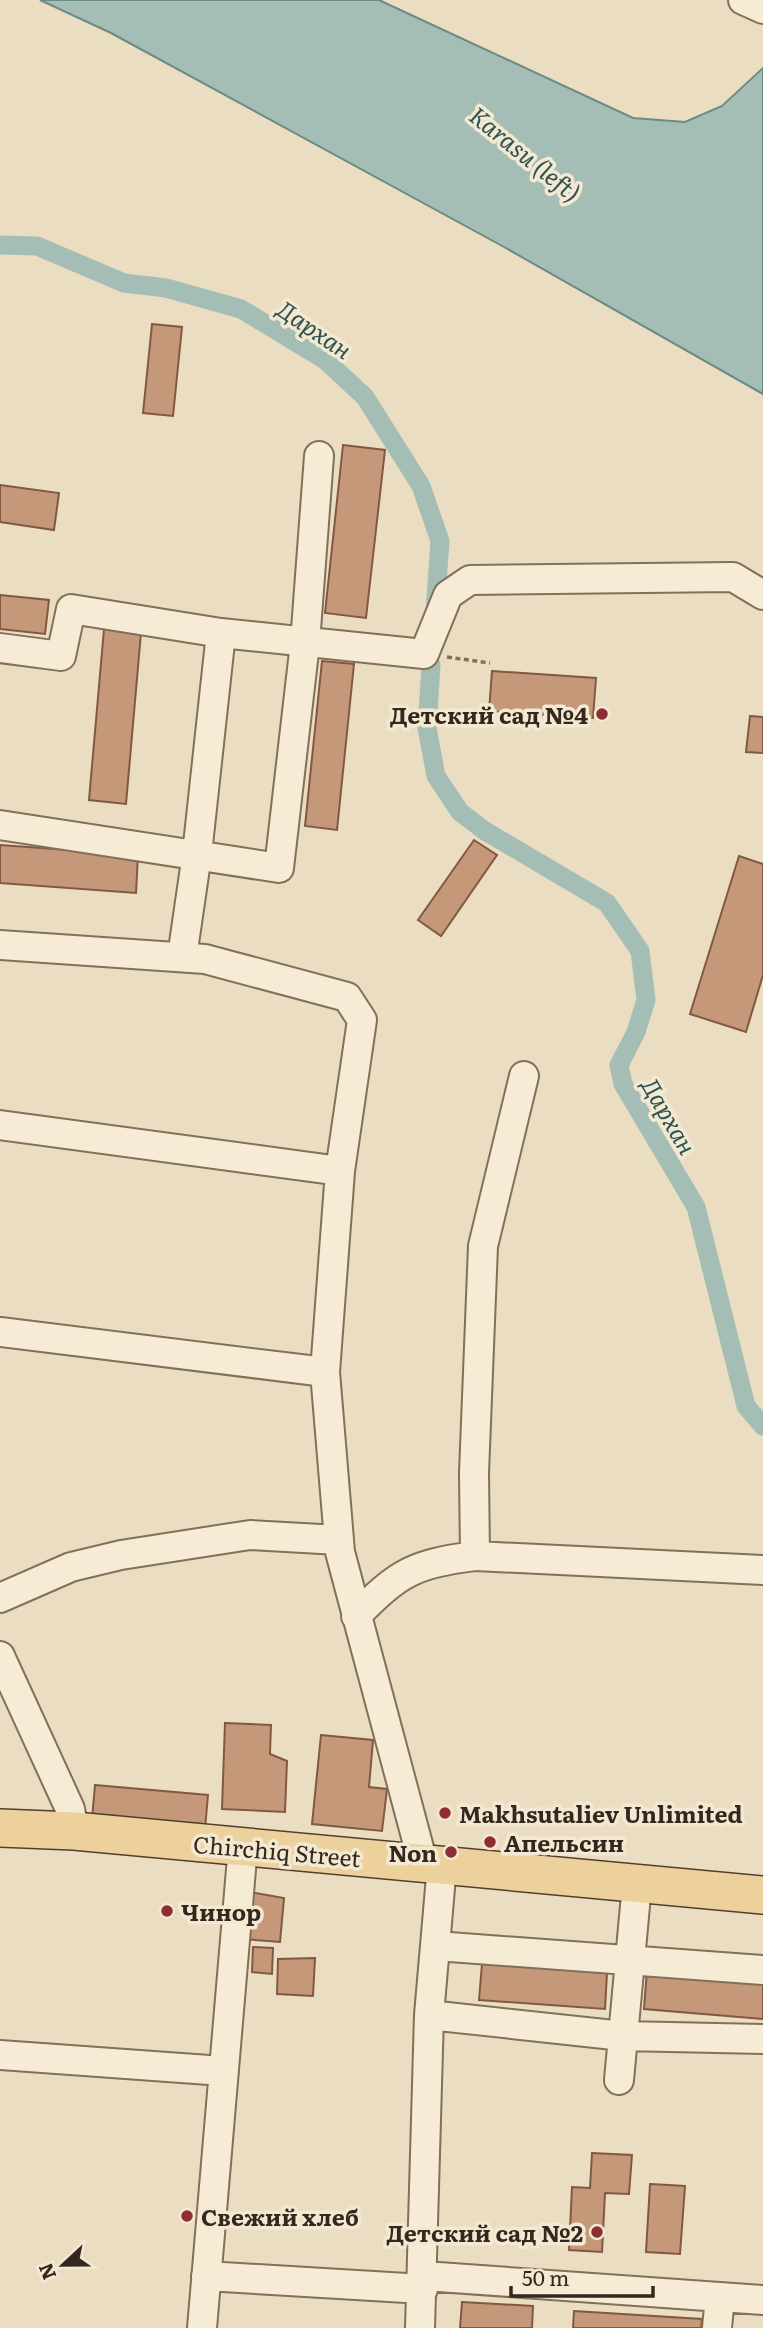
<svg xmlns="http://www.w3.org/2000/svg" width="763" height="2328" font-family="Literata,serif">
  <rect width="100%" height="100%" fill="#ebddc2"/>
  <!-- water -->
  <path fill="#a4beb5" stroke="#6c8b82" stroke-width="2" d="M40,0H379L633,118L685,122L722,106L763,68V394L504,247L111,33Z"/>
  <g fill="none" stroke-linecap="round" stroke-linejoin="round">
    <!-- canal -->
    <path stroke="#a4beb5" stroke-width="19" d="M0,245L37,246L124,283L166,288L241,309L325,360L365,397L421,486L440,541L435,612
      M431,665L427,728L436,776L460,812L485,831L607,903L640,951L646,1000L636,1032L619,1065L623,1084L696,1207L746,1406L763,1426"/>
  </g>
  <!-- building -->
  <path fill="#c6987a" stroke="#815942" stroke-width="2" d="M152,324L182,327L173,416L143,413Z
    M343,445L385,450L366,618L325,613Z
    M0,485L59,493L54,530L0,522Z
    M0,595L49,600L45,634L0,629Z
    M104,629L141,633L126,804L89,800Z
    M322,661L354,664L337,830L305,826Z
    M492,671L596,678L593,718L489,711Z
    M750,716L763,717V753L746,752Z
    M474,840L497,855L441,936L418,920Z
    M0,845L138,855L136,893L0,883Z
    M739,856L763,864V975L746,1032L690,1014Z
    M225,1723L271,1725L270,1754L287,1761L285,1812L222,1809Z
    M321,1735L373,1740L369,1787L387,1789L382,1831L312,1824Z
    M95,1785L208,1795L205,1829L92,1819Z
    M249,1892L284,1898L280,1942L243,1939Z
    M253,1947L273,1948L272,1974L252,1972Z
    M315,1958L313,1996L277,1994L278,1959Z
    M482,1964L607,1973L605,2009L479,2000Z
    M647,1970L763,1980V2019L644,2009Z
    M592,2153L632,2155L629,2194L605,2193L602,2252L569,2250L572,2187L590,2188Z
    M650,2184L685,2186L680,2254L646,2252Z
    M462,2302L533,2306L532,2328H460Z
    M574,2311L702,2319L701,2328H573Z"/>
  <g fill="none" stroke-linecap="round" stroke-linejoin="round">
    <defs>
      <path id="minor" d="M743,0L763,9
        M0,648L61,656L71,609L221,633
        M0,825L279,868L305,643L319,456
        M0,945L205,959L347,997L362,1020L340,1171L325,1372L340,1552L423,1863
        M182,957L197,854L221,633L424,654L448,595L470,580L733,577L763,595
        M0,1125L340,1171
        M0,1332L325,1372
        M475,1556L474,1473L483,1246L524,1076
        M0,1598L71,1567L121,1555L250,1535L339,1540
        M356,1616C399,1572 414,1564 475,1556L763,1570
        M0,1656L70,1809L74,1831
        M436,1946L763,1970
        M429,2015L623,2036L763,2039
        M0,2055L223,2071
        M619,2080L637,1884
        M206,2276L423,2289
        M424,2276L763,2300
        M202,2328L243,1846
        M420,2328L429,2015L442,1865
        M717,2328L720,2297"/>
      <path id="major" d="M0,1828L74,1831L763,1895"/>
    </defs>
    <!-- minor casing -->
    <use href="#minor" stroke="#836f5a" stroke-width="32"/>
    <!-- major casing -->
    <use href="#major" stroke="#513e2f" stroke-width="40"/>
    <!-- path -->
    <path stroke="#836f5a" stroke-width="3.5" stroke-dasharray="5 3.5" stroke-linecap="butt" d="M447,657L490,663"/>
    <!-- minor -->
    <use href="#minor" stroke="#f6ebd4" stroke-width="28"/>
    <!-- major -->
    <use href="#major" stroke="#ecd19c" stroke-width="37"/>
  </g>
  <!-- markers -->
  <g fill="#8e2e32" stroke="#f3e8d1" stroke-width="2.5">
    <circle cx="602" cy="714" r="7"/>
    <circle cx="445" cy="1813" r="7"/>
    <circle cx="490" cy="1842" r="7"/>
    <circle cx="451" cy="1852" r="7"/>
    <circle cx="167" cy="1911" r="7"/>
    <circle cx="187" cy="2216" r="7"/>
    <circle cx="597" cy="2232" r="7"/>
  </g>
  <g text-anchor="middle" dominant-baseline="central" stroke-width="7" stroke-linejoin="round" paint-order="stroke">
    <!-- poi labels -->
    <g font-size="23" font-weight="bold" fill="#34281e" stroke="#f3e8d1" text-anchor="start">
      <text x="588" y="714" text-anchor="end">Детский сад №4</text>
      <text x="459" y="1813">Makhsutaliev Unlimited</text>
      <text x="504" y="1842">Апельсин</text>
      <text x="437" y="1852" text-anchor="end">Non</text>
      <text x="181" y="1911">Чинор</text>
      <text x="201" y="2216">Свежий хлеб</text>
      <text x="583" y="2232" text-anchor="end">Детский сад №2</text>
    </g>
    <!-- street labels -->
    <g font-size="23" fill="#34281e" stroke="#f3e8d1">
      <text transform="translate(277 1850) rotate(5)">Chirchiq Street</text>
    </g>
    <!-- water labels -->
    <g font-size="24" font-style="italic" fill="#2e5350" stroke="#f3e8d1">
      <text transform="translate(526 153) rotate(39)">Karasu (left)</text>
      <text transform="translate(315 328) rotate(34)">Дархан</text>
      <text transform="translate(670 1115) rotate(60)">Дархан</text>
    </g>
  </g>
  <!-- north arrow -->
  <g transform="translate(63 2265) rotate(248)" stroke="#f3e8d1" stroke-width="5" paint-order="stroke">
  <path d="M0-5L12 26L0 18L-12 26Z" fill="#34281e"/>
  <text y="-10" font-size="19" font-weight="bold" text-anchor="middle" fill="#34281e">N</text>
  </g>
  <!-- scale -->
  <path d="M511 2286v10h142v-10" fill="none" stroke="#34281e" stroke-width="3.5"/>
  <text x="522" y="2286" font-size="21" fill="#34281e" stroke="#f3e8d1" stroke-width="5" paint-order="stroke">50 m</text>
</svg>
